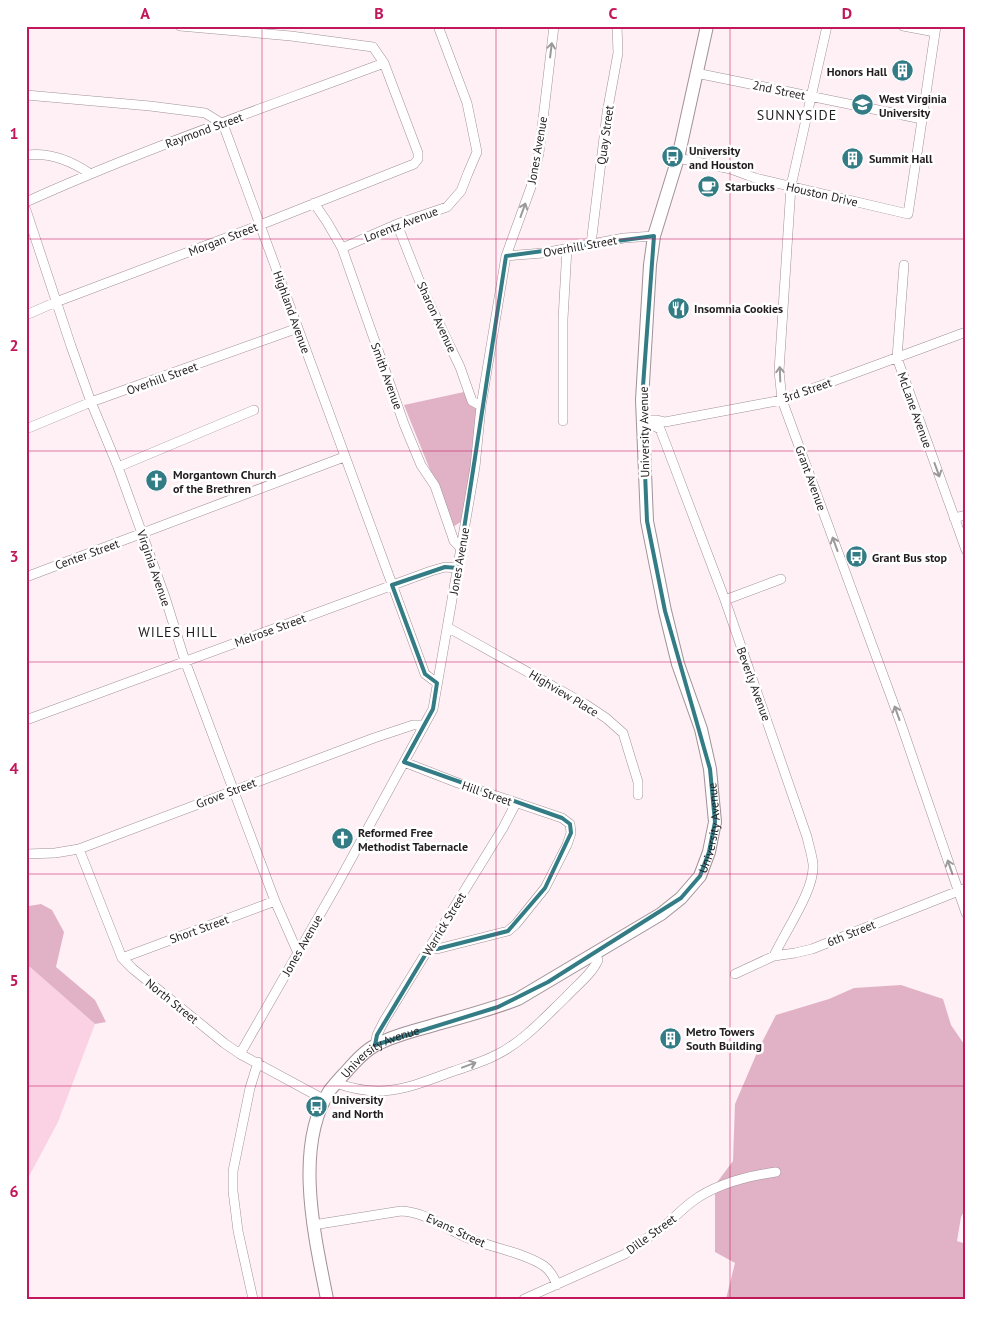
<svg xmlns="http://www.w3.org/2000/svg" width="992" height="1325" font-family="'PT Sans',sans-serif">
  <rect width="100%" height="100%" fill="#fef0f5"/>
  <!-- green -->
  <path fill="#fbd2e3" d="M30,967L95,1024L58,1122L26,1182V969Z"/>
  <!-- forest -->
  <path fill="#e1b2c6" d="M464,392L477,408L473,456L462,521L453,527L404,405Z
    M41,904L52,910L64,932L56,967L95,1000L106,1022L95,1024L30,967L26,969V909L29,906Z
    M901,985L943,999L951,1025L966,1047V1208L961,1217L957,1241L966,1244V1299H726L735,1263L715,1252V1185L733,1161L735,1104L759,1048L776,1015L829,999L854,988Z"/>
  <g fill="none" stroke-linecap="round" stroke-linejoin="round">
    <defs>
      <path id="street" d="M827,26L791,186L779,371L782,400L900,721L966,913
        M903,26L935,32
        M696,73L922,119
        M26,95L150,106L205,113L223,124L425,674L437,683
        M26,155C50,152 70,160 89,173
        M678,158L731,169L755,178L908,214L936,26
        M26,202C143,149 264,108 384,63
        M314,203L327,222L342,248L404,424L421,465L435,486L454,541L461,548
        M26,210L71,346L91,402L118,467L165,597L185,661L275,901L298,953
        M397,224L423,290L460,367L472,401L481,406
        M591,244L607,113L618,53L617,26
        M342,248L397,224L447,207L461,191L468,173L477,152L467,103L438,26
        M506,256L543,253L624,238L654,236
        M904,265L897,358L966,550
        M26,315L56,302L260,225L414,164L418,159V153L384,63L373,47L291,36L180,26
        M643,420L660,429L667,447L725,600L807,837C809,846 812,855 813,864C815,890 785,931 774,956
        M643,420H657L665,422L782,400L966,332
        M563,421V319L567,248
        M26,429L91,402L298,328
        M118,467L254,410
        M954,518L966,515
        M26,577L344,457
        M725,600L781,579
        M447,627L585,704L606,718L623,733L638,782V795
        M26,720L431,571L445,567L458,568
        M404,762L458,783L562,818L570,824L571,833L567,845L545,888L516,924L508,931L437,949L430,947
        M79,849L122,958L133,969L224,1043L240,1054L325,1100
        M26,854L55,853L79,849L374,738L413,725H424
        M122,958L275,901
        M735,974L774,956L795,953L812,949L966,888
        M375,1045L377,1035L384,1021L503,828L516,803
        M240,1054L338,883L433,709L475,467L481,406L506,256L531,187L539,153L554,26
        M336,1083C383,1100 410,1087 454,1071C468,1066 483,1062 496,1055C523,1042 545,1017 566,997C577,985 592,974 598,960L595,954
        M313,1225L401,1211C427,1212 445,1229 468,1238C490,1247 525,1253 544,1266C551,1271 554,1277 557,1285
        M253,1299L238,1231L233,1191V1171L250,1088L258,1062
        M524,1299L625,1254C637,1244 651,1236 663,1227C673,1219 682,1209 693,1201C716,1184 748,1176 776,1172"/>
      <g id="secondary">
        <path id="s1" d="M327,1299C315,1238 293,1146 330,1090C335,1084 340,1078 345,1073C354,1063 364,1051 376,1045C394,1035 414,1031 434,1025C462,1017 490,1010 518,999L661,914L681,898L700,876L709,852L715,822L710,769L701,729L678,664L665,611L647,521L642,400L650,265L654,236L678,158L707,26"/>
      </g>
    </defs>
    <!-- street casing -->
    <use href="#street" stroke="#a19198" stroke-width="10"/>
    <!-- secondary casing -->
    <use href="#secondary" stroke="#a19198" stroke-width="14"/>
    <!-- street -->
    <use href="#street" stroke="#fff" stroke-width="9"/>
    <!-- secondary -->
    <use href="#secondary" stroke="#fff" stroke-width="12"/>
  </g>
  <!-- one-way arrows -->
  <defs><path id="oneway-shaft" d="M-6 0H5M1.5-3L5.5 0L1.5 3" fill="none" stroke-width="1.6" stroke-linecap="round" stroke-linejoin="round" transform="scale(1.25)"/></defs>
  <g stroke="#9c999b">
    <use href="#oneway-shaft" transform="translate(551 50) rotate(-83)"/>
    <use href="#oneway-shaft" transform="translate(523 210) rotate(-70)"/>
    <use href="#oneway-shaft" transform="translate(780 374) rotate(-92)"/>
    <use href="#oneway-shaft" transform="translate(937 470) rotate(70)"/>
    <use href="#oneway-shaft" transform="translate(835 544) rotate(-110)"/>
    <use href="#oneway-shaft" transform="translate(897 713) rotate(-110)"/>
    <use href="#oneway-shaft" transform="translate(950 867) rotate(-109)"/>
    <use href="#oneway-shaft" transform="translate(469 1065) rotate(-20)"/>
  </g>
  <!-- marked area -->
  <path fill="none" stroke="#347c85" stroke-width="4" stroke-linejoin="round" d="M654,236L642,400L647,521L665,611L710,769L715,822L709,852L700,876L681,898L548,982L498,1007L375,1045L377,1035L430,947L437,949L508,931L545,888L571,833L570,824L562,818L404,762L433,709L437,683L425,674L392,585L445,567L458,568L506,256Z"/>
  <!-- grid -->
  <path fill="none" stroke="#c2185b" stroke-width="1" stroke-opacity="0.55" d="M262,26V1299M496,26V1299M730,26V1299M26,239H966M26,451H966M26,662H966M26,874H966M26,1086H966"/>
  <!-- icons -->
  <defs>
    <symbol id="building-disc" viewBox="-11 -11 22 22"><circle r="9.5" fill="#347c85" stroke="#fff"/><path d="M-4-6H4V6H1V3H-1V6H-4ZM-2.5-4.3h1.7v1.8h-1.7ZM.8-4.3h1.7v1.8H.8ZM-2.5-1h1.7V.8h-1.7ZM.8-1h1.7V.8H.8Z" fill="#fff"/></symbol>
    <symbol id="university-disc" viewBox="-11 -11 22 22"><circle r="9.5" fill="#347c85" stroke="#fff"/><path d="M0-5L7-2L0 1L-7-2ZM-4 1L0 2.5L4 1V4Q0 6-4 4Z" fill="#fff"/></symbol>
    <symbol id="bus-disc" viewBox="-11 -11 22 22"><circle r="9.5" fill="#347c85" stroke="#fff"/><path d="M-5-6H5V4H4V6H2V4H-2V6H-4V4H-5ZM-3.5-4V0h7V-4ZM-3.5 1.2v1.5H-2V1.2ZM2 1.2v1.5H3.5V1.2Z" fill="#fff"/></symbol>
    <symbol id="cafe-disc" viewBox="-11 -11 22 22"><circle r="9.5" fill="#347c85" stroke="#fff"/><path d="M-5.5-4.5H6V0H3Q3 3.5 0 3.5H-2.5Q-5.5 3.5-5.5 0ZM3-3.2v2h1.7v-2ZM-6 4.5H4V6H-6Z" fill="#fff"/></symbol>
    <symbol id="restaurant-disc" viewBox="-11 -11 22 22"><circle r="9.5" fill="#347c85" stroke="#fff"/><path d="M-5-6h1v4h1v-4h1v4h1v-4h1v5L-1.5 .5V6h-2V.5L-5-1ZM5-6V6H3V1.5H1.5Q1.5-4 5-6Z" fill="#fff"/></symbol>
    <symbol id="church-disc" viewBox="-11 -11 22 22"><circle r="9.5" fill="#347c85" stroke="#fff"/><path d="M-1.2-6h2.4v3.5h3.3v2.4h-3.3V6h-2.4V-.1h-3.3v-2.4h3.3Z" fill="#fff"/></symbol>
  </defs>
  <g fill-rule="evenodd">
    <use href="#building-disc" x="890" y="58" width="25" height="25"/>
    <use href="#university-disc" x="850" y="92" width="25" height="25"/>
    <use href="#bus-disc" x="660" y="144" width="25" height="25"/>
    <use href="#building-disc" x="840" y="146" width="25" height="25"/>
    <use href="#cafe-disc" x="696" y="174" width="25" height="25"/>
    <use href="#restaurant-disc" x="666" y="296" width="25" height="25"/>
    <use href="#church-disc" x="144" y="468" width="25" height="25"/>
    <use href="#bus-disc" x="844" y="544" width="25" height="25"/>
    <use href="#church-disc" x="330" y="826" width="25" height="25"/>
    <use href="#building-disc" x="658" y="1026" width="25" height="25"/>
    <use href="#bus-disc" x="304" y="1094" width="25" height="25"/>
  </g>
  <g text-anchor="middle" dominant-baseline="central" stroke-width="5" stroke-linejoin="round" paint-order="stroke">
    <!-- poi labels -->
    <g font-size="12" font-weight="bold" fill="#231d20" stroke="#fff" text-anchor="start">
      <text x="887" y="71" text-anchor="end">Honors Hall</text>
      <text x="879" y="98">West Virginia<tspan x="879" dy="14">University</tspan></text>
      <text x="689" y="150">University<tspan x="689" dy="14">and Houston</tspan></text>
      <text x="869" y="158">Summit Hall</text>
      <text x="725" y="186">Starbucks</text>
      <text x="694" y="308">Insomnia Cookies</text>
      <text x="173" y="474">Morgantown Church<tspan x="173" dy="14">of the Brethren</tspan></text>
      <text x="872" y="557">Grant Bus stop</text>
      <text x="358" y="832">Reformed Free<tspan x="358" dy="14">Methodist Tabernacle</tspan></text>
      <text x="686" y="1031">Metro Towers<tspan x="686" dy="14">South Building</tspan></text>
      <text x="332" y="1099">University<tspan x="332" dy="14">and North</tspan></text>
    </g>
    <!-- street labels -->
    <g font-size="12" fill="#231d20" stroke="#fff">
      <text transform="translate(779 90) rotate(12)">2nd Street</text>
      <text transform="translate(204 130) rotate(-20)">Raymond Street</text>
      <text transform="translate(605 135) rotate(-82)">Quay Street</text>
      <text transform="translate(537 150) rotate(-80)">Jones Avenue</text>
      <text transform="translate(822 194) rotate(13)">Houston Drive</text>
      <text transform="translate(401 224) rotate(-21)">Lorentz Avenue</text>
      <text transform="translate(223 239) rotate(-21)">Morgan Street</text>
      <text transform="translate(580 246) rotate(-10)">Overhill Street</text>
      <text transform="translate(292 312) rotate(70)">Highland Avenue</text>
      <text transform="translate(437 317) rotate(65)">Sharon Avenue</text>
      <text transform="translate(387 376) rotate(70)">Smith Avenue</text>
      <text transform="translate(162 378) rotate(-20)">Overhill Street</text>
      <text transform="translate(807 390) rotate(-19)">3rd Street</text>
      <text transform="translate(915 410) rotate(70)">McLane Avenue</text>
      <text transform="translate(644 432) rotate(-91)">University Avenue</text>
      <text transform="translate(811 478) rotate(70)">Grant Avenue</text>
      <text transform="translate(87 554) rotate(-20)">Center Street</text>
      <text transform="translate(459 561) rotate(-80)">Jones Avenue</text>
      <text transform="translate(154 568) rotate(71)">Virginia Avenue</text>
      <text transform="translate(270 630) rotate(-20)">Melrose Street</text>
      <text transform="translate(754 684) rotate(70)">Beverly Avenue</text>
      <text transform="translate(564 693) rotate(31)">Highview Place</text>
      <text transform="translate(226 793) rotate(-21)">Grove Street</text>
      <text transform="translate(487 793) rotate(19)">Hill Street</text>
      <text stroke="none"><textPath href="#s1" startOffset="699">University Avenue</textPath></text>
      <text transform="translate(444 924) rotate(-59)">Warrick Street</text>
      <text transform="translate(199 929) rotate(-20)">Short Street</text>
      <text transform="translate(851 933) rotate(-22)">6th Street</text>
      <text transform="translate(302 945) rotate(-60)">Jones Avenue</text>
      <text transform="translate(172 1001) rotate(39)">North Street</text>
      <text stroke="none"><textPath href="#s1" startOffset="279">University Avenue</textPath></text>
      <text transform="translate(456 1230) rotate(25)">Evans Street</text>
      <text transform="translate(651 1234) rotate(-36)">Dille Street</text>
    </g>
    <!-- neighbourhood labels -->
    <g font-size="14" letter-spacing="1" fill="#231d20" stroke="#fff">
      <text x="797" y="115">SUNNYSIDE</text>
      <text x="178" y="632">WILES HILL</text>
    </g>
  </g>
  <!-- border -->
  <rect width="992" height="1325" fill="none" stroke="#ffffff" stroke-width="55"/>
  <rect x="28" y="28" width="936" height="1270" fill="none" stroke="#c2185b" stroke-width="2"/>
  <g font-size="16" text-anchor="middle" font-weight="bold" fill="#c2185b">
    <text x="145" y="19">A</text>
    <text x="379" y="19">B</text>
    <text x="613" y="19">C</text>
    <text x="847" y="19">D</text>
    <text x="14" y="139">1</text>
    <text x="14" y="351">2</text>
    <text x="14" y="562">3</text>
    <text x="14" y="774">4</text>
    <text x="14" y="986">5</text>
    <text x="14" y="1197">6</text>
  </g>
</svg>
